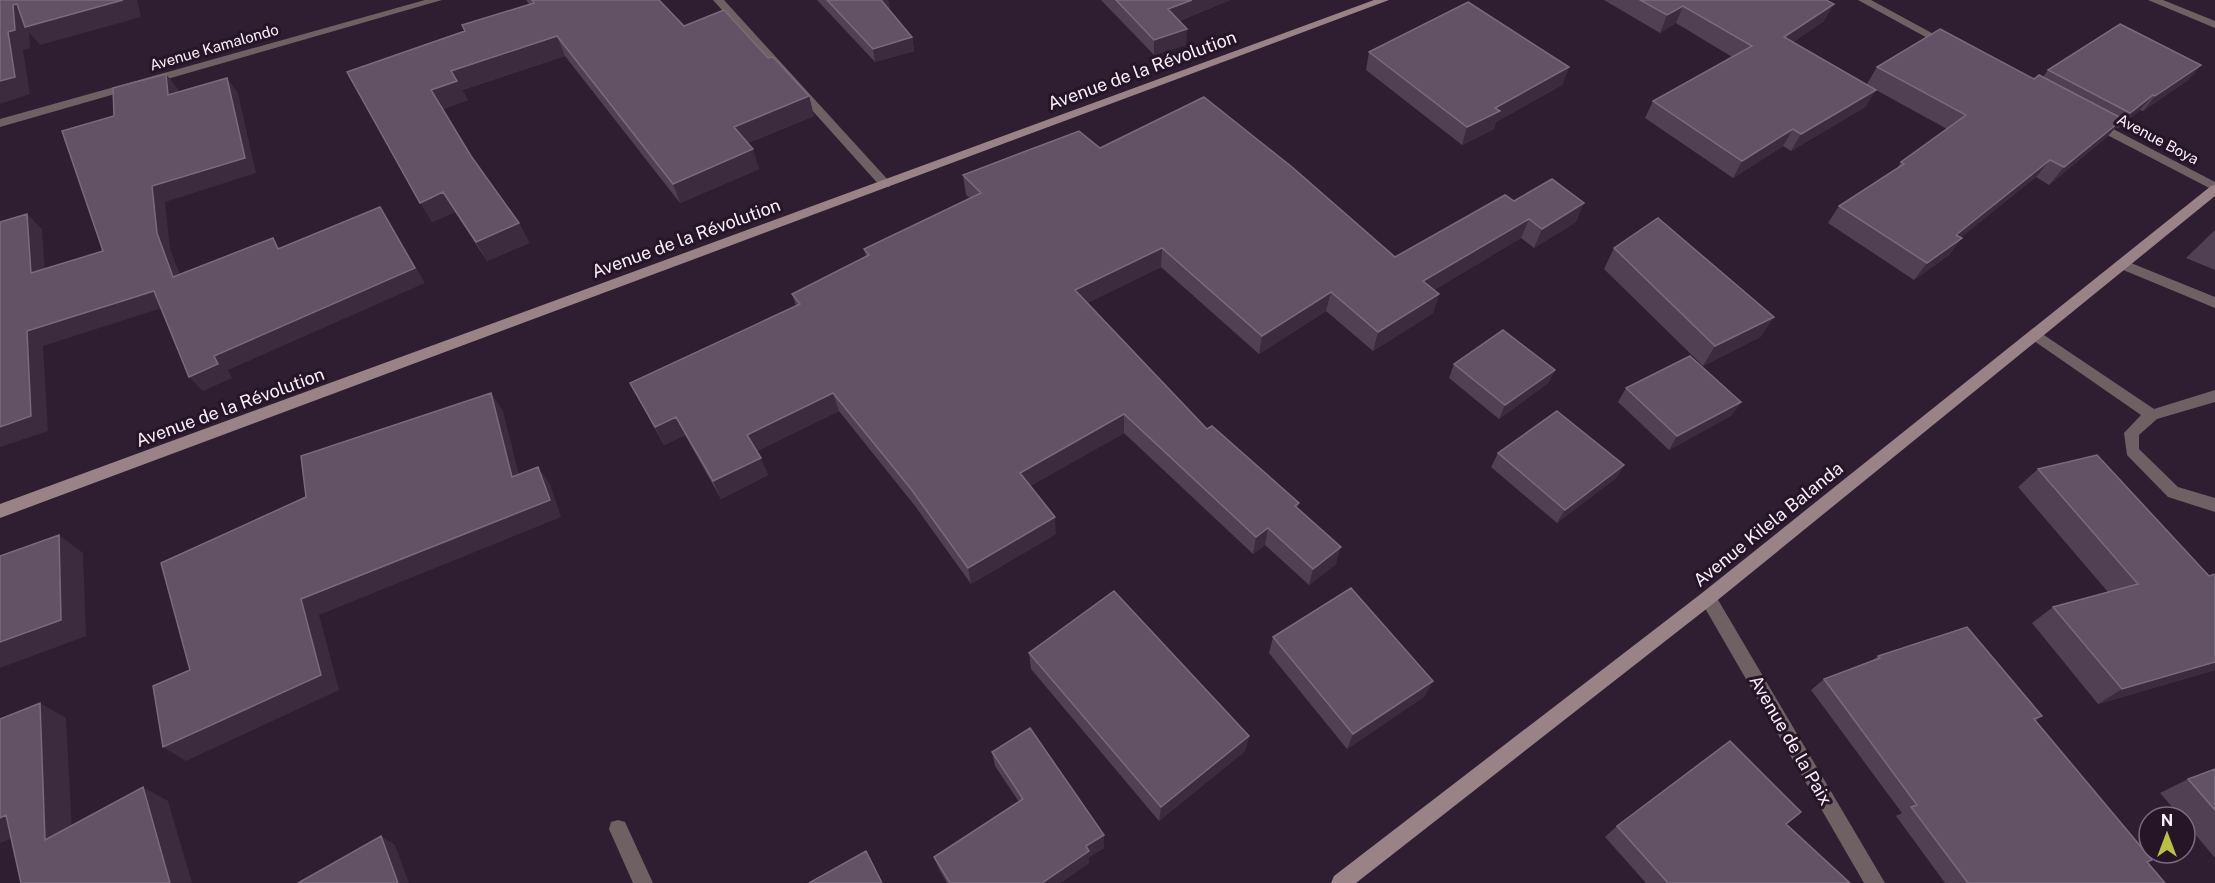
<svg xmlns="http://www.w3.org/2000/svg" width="2215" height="883" font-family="'Public Sans',sans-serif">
  <rect width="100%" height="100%" fill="#2f1e31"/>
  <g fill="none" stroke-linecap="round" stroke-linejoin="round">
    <!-- lane -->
    <path fill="#6f6163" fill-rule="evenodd" d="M2148,0H2163L2215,21V28Z
      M2035,329L2154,409L2215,390V402L2157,419L2139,435V449L2178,487L2215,498V512L2168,497L2127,455L2124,433L2141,415L2030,338L2028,334Z
      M618,820L625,822L653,883H633L609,829L611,822Z"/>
    <!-- street -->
    <path fill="#6f6163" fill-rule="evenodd" d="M425,0H442L0,127V119Z
      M713,0H724L889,181L891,184L889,187H881Z
      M1858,0H1871L1952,44L1946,48L1942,46Z
      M2094,119L2215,182V191L2090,126L2088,123Z
      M2121,259L2215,297V308L2116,267L2114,264Z
      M1708,591L1714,593L1885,883H1864L1702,603L1700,598L1702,593Z"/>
    <!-- secondary -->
    <path fill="#9a8387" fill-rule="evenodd" d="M1374,0H1389L0,518V504Z
      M2215,185V196L1714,603L1356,883H1331L1334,876L1702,593L2211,186Z"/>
  </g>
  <!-- wall -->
  <path fill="#513f53" d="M526,0H659L684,26L768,58L809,96L814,116L748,143L759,169L680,203L565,56L462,90L468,100L443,109L471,156L519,223L529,243L487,261L455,212L432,222L347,72L464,31L529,4Z
    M817,0H888L890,10L912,37L914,51L875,62Z
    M1101,0H1230L1179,21L1186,45L1154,55Z
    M1604,0H1826L1824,21L1793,42L1867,84L1877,67L2034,79L2043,77L2048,70L2201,65L2188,80L2143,111L2140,110L2118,128L2116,127L2108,136L2049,185L2036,177L1961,237L1949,255L1914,280L1828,223L1839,206L1896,170L1901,162L1947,129L1876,90L1865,107L1791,151L1783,146L1733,178L1645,118L1653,101L1732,57L1676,23L1660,33Z
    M1369,52L1569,67L1562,85L1496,122L1494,129L1462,145L1366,70Z
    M1100,148L1395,257L1514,201L1576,222L1534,248L1521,238L1434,290L1439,294L1433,313L1373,351L1326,311L1259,354L1161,267L1087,303L1207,429L1299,503L1297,508L1336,564L1309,585L1265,545L1253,554L1124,433L1030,486L1056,534L971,584L915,506L839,411L757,451L768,475L721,499L685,435L664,445L630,383L796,306L792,294L866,257L864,249L970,198L966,195L963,175Z
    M2215,230V270L2186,258Z
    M1614,248L1774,317L1760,337L1703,366L1604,269Z
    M1454,364L1555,370L1548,383L1499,419L1449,378Z
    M1626,388L1741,402L1732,415L1669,450L1618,402Z
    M1498,453L1624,465L1616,478L1557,523L1491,467Z
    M2038,469L2209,576L2215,670L2098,704L2032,623L2053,607L2108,592L2018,487Z
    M1273,637L1425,696L1347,749L1269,653Z
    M1029,653L1249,736L1245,751L1159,821L1031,669Z
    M1878,656L2042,716L2035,721L2165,883H1945L1896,816L1902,813L1811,690L1824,679L1872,661Z
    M992,752L1104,835V848L1089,857V863L1060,883H947L939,869L934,857L1019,802L995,766Z
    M2215,769V858L2185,822V817H2181L2160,793L2188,779Z
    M1786,824L1850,883H1646L1605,837L1617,826Z"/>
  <!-- shaded-wall -->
  <path fill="#3c2a3e" d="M123,0H137L141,17L40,45L29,32L30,48L23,50L30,94L0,104V81L8,32L13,5Z
    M881,0H888L890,11Z
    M1192,0H1230L1168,25V9Z
    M1834,4L1824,21L1775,54L1784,37Z
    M1683,6L1676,23L1660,33L1667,15Z
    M1187,29L1186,45L1154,55V40Z
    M557,36L565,56L462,90L468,100L442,110L431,90L451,71Z
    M912,37L914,51L875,62L873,49Z
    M2201,65L2188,80L2143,111L2155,96Z
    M1569,67L1562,85L1496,122L1494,129L1462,145L1467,127L1495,108Z
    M166,74L178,89L180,110L168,95Z
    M227,78L238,93L256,173L165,202L170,249L187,292L173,277L157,233L152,186Z
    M1876,90L1865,107L1791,151L1801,134Z
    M2153,95L2140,110L2118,128L2130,113Z
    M809,96L814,116L740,146L734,127Z
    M2123,119L2108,136L2049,185L2064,167Z
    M1793,129L1783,146L1733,178L1742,161Z
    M753,149L759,169L680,203L673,184Z
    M2050,160L2036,177L1943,252L1956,235Z
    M443,192L455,212L432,222L420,203Z
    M1584,203L1576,222L1534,248L1542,229Z
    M380,207L390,223L425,283L228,370L232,378L203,391L189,377L214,356Z
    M27,214L42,229L46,288L31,273Z
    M1529,219L1521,238L1417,300L1423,281Z
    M519,223L529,243L487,261L476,242Z
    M273,238L284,253L278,249Z
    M1962,238L1949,255L1914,280L1927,263Z
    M1162,248L1161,267L1075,309V290Z
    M154,291L168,306L43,346L48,431L0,447V427L27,331Z
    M1331,292L1326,311L1259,354L1262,336Z
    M1439,294L1433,313L1373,351L1378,332Z
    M1774,317L1760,337L1703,366L1715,346Z
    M1555,370L1548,383L1499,419L1505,405Z
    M491,393L503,411L524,494L512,477Z
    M833,393L839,411L754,453L747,435Z
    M1741,402L1732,415L1669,450L1677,436Z
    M1124,414V433L1022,491L1020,473Z
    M676,417L685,435L664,445L655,427Z
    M761,458L768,475L721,499L713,481Z
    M1624,465L1616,478L1557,523L1565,510Z
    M538,467L550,484L561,517L319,615L339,690L186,761L163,747L301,599Z
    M1055,517L1056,534L971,584L968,568Z
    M1268,528L1265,545L1253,554L1256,537Z
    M59,535L83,553L86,636L0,668V642Z
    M1341,547L1336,564L1309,585L1313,569Z
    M2215,662V670L2098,704L2122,689Z
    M1433,681L1425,696L1347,749L1353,734Z
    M40,703L66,718L73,852L45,840Z
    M1249,736L1245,751L1159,821L1161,807Z
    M143,787L168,801L192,883H170Z
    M6,815L35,829L0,843V818Z
    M1104,835V848L1089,857V863L1060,883H1042L1086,846Z
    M381,836L395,845L409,883H398Z"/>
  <!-- building -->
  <path fill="#635265" stroke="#7a6a7c" stroke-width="1.5" d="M0,0H123L25,27L17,4L13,5L15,30L8,32L15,77L0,81Z
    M532,0H659L684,26L724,10L768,58L773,57L809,96L734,127L753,149L673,184L557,36L451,71L457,81L431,90L471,156L519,223L476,242L443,192L420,203L347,72L465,31L462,25L534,3Z
    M827,0H881L912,37L873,49Z
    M1116,0H1192L1168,9L1187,29L1154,40Z
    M1640,0H1826L1834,4L1784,37L1876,90L1801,134L1793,129L1742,161L1653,101L1752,46L1683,6L1667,15Z
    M1468,2L1569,67L1495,108L1500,111L1467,127L1369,52Z
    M2120,24L2201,65L2155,96L2153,95L2130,113L2048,70Z
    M1940,29L2034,79L2039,75L2123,119L2064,167L2050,160L1956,235L1962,238L1927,263L1839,206L1904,164L1901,162L1966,115L1877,67Z
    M166,74L168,95L227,78L245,158L152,186L157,233L173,277L273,238L278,249L380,207L415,268L214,356L218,364L189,377L154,291L27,331L31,416L0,427V222L27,214L31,273L103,251L62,131L114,116L113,88Z
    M1204,97L1292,167L1395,257L1505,195L1514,201L1552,179L1584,203L1542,229L1529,219L1423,281L1439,294L1378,332L1331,292L1262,336L1162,248L1075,290L1207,429L1212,426L1299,503L1295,506L1341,547L1313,569L1268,528L1256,537L1124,414L1020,473L1055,517L968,568L911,489L833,393L747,435L761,458L713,481L676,417L655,427L630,383L800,304L792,294L869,255L864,249L981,193L963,175L1079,131L1100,148Z
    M1658,218L1774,317L1715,346L1614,248Z
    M1503,330L1555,370L1505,405L1454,364Z
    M1690,356L1741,402L1677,436L1626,388Z
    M491,393L512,477L538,467L550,500L301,599L321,675L163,747L153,686L190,670L161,563L306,497L301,456Z
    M1557,411L1624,465L1565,510L1498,453Z
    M2097,455L2209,576L2215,574V662L2122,689L2053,607L2138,584L2038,469Z
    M59,535L61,620L0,642V556Z
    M1351,588L1433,681L1353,734L1273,637Z
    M1114,591L1249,736L1161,807L1029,653Z
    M1967,627L2042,716L2034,719L2152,860L2147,862L2165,883H1968L1911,807L1917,805L1824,679L1880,658L1878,656Z
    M40,703L45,840L143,787L170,883H21L6,815L0,818V719Z
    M1030,728L1104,835L1086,846L1089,851L1042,883H950L934,857L1023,799L992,752Z
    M1730,741L1801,812L1786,824L1850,883H1668L1617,826Z
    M2215,769V810L2188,779Z
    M381,836L398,883H298Z
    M866,851L882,883H809Z"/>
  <g text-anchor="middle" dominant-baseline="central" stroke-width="6" stroke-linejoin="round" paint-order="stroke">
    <!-- far-street labels -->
    <g font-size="15" fill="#f9eefa" stroke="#251527">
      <text transform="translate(214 47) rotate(-16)">Avenue Kamalondo</text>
      <text transform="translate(2158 139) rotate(28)">Avenue Boya</text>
    </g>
    <!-- street labels -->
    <g font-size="18" fill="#f9eefa" stroke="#251527">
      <text transform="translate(1142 70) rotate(-20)">Avenue de la Révolution</text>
      <text transform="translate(686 238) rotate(-20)">Avenue de la Révolution</text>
      <text transform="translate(230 407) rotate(-20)">Avenue de la Révolution</text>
      <text transform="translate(1768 524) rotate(-39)">Avenue Kilela Balanda</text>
      <text transform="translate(1791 740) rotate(60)">Avenue de la Paix</text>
    </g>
  </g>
  <!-- north arrow -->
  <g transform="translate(2167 835)"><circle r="28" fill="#251527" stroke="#7a6c7b" stroke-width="1.5"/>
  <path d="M0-4.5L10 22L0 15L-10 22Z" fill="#bac045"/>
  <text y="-9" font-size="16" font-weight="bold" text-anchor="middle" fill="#f9eefa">N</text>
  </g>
</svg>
